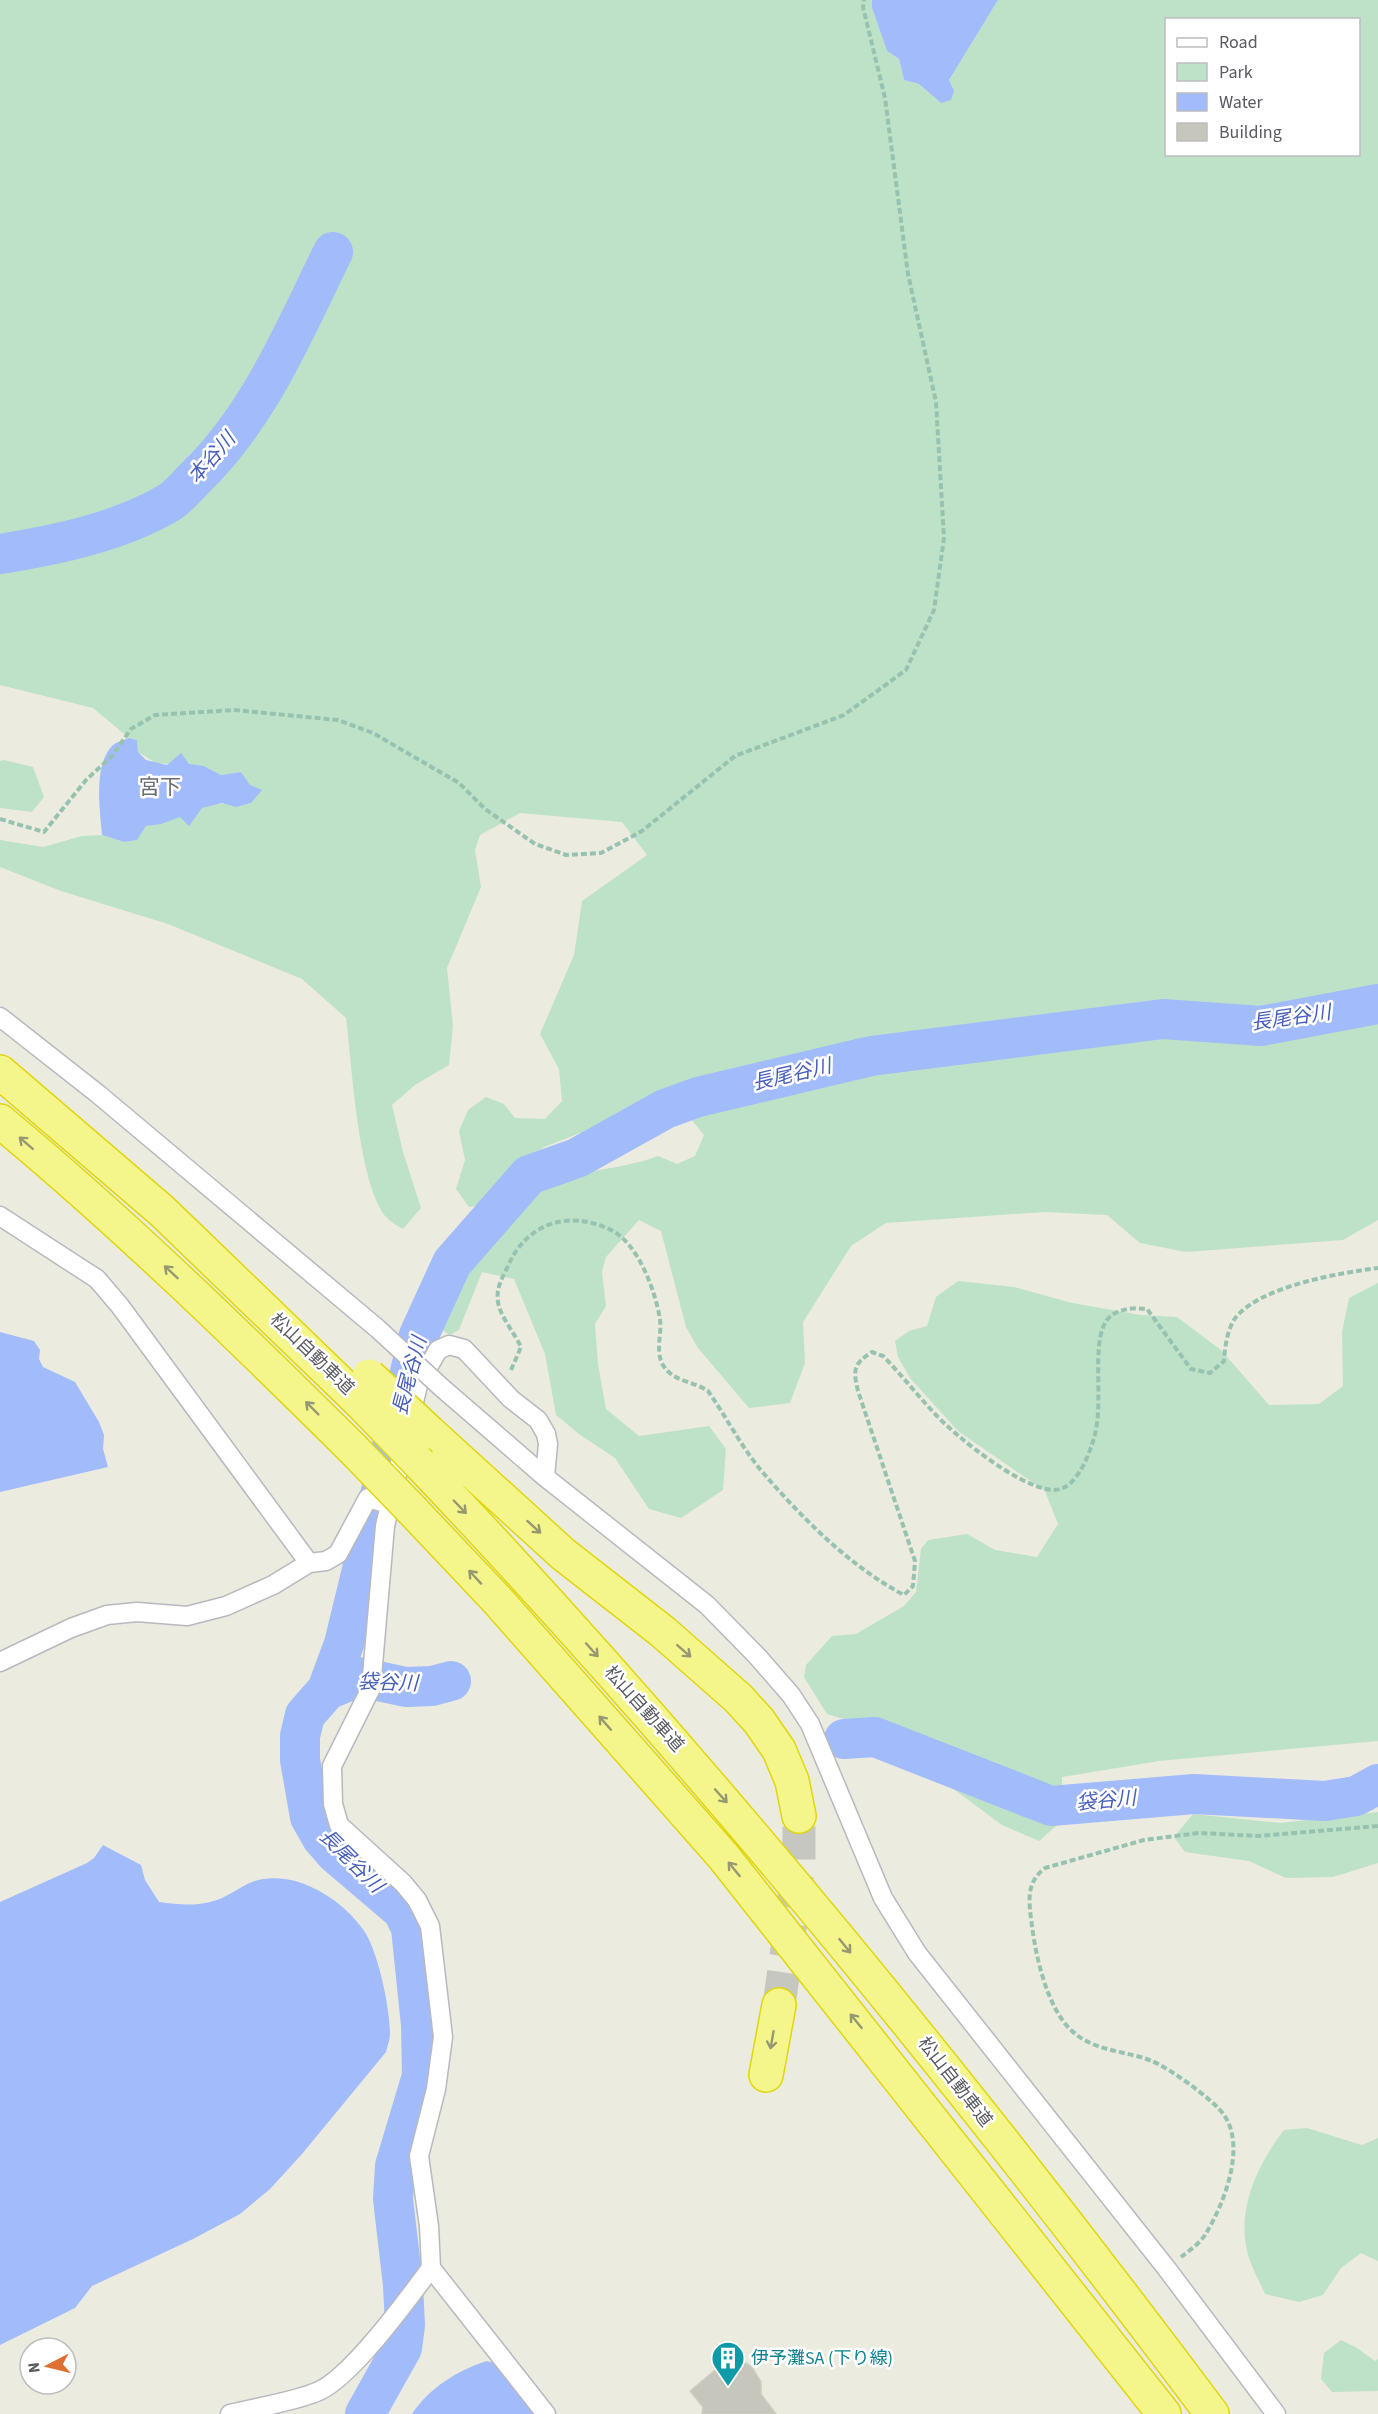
<svg xmlns="http://www.w3.org/2000/svg" width="1378" height="2414" font-family="'Source Sans 3','Noto Sans JP',sans-serif">
  <rect width="100%" height="100%" fill="#ebebe0"/>
  <!-- green -->
  <path fill="#bee2c8" fill-rule="evenodd" d="M0,0H872V8L887,51L899,59L904,80L919,84L941,103L949,80L998,0H1378V1220L1343,1240L1186,1252L1140,1243L1107,1215L1045,1212L886,1223L851,1246L803,1322L805,1363L790,1403L749,1408L698,1348L686,1327L661,1231L639,1220L606,1257L602,1272L606,1306L595,1324L598,1364L606,1409L639,1436L709,1426L726,1449L723,1490L681,1518L649,1509L615,1458L579,1434L556,1415L545,1354L514,1279L482,1272L459,1330L450,1335L433,1324C435,1315 436,1305 440,1297C451,1276 506,1201 525,1190C562,1170 617,1172 658,1156L677,1164L695,1156L704,1135L691,1119L663,1123L624,1116L544,1147L517,1171L492,1203L469,1207L456,1189L465,1160L459,1131L468,1110L486,1097L504,1104L515,1118L545,1119L562,1101L559,1069L540,1034L574,955L582,901L647,855L622,822L520,813L480,835L475,850L481,887L447,968L453,1026L449,1065L415,1085L392,1105L403,1152L421,1208L403,1229C398,1226 392,1223 388,1219C358,1189 352,1063 346,1018L302,979L168,924L61,891L0,867V840L43,847L82,836L102,835L124,842L137,840L145,826C171,823 193,807 219,804C232,802 232,809 251,803L250,785L241,772L221,775L204,766L156,763L138,752L137,740L129,738L93,708L0,685ZM1166,20H1358V154H1166Z
    M4,760L33,767L44,797L32,812L0,808V761Z
    M958,1281L1014,1287L1072,1303L1141,1315L1177,1317L1221,1350L1269,1405L1319,1404L1343,1386L1342,1332L1349,1298L1378,1283V1741L1159,1761L1062,1777V1821L1039,1841L1002,1825L920,1764L885,1724L840,1718L827,1714L804,1677L806,1665L832,1636L856,1634L904,1606L916,1592L921,1549L928,1540L967,1534L995,1550L1037,1557L1058,1524L1045,1491L958,1431L910,1378L898,1357L895,1341L909,1331L927,1326L936,1297Z
    M1378,1812V1863L1333,1877L1286,1878L1249,1861L1185,1852L1174,1837L1193,1814L1280,1823Z
    M1307,2128L1362,2145L1378,2138V2261L1361,2253L1341,2268L1323,2295L1299,2302L1265,2294C1259,2281 1252,2268 1248,2255C1236,2210 1257,2165 1284,2130Z
    M1341,2340L1357,2348L1375,2361L1378,2359V2391L1332,2392L1321,2379L1324,2353Z"/>
  <!-- water -->
  <path fill="#a2bbfa" d="M872,0H998L949,80L954,91L951,100L941,103L919,84L904,80L899,59L887,51L872,8Z
    M129,738L137,740L138,752L146,760L167,765L181,753L189,764L204,766L221,775L241,772L250,785L262,790L251,803L236,807L222,803L202,808L189,826L180,817L161,824L146,826L137,840L124,842L102,835C100,811 93,766 112,746C116,742 124,740 129,738Z
    M0,1332L34,1341L40,1350L39,1359L43,1367L75,1382L99,1422L104,1435L103,1449L108,1467L0,1492Z
    M103,1845L141,1865L145,1880L159,1902C181,1905 201,1907 222,1898C236,1892 248,1881 263,1879C300,1873 341,1899 362,1928C378,1948 390,2009 390,2034C390,2040 387,2047 386,2052L302,2154L270,2189L240,2214L193,2239L92,2286L75,2308L0,2345V1902L87,1863L94,1858Z
    M487,2361L498,2364L536,2414H412C429,2388 458,2370 487,2361Z"/>
  <g fill="none" stroke-linecap="round" stroke-linejoin="round">
    <!-- river -->
    <path stroke="#a2bbfa" stroke-width="40" d="M0,554C56,545 120,532 170,502C179,496 188,485 196,477C260,415 294,331 333,252
      M327,1690L359,1677L406,1687L432,1686L451,1681
      M844,1739L875,1737L1051,1806L1194,1794L1325,1801L1356,1796L1378,1784
      M365,2414L402,2348L405,2325L403,2285L393,2199L395,2166L422,2076L421,2025L411,1928L403,1911L335,1853L322,1838L310,1817L300,1760V1736L305,1715L327,1690L344,1644L419,1335L452,1263L529,1175L577,1158L665,1109L698,1097L871,1056L1163,1019L1261,1026L1378,1004"/>
  </g>
  <!-- building -->
  <path fill="#c6c6bd" stroke="#cfcfbf" stroke-width="1.5" d="M740,2359L752,2367L761,2382V2394L776,2414H702L703,2407L690,2391L727,2360Z"/>
  <g fill="none" stroke-linecap="round" stroke-linejoin="round">
    <!-- highway-tunnel -->
    <path stroke="#c6c7c0" stroke-width="33" stroke-dasharray="33 16" stroke-linecap="butt" d="M779,2005L799,1864V1816"/>
    <defs>
      <path id="street" d="M0,1017L98,1094L378,1329
        M0,1216L97,1279L120,1306L309,1563
        M441,1387L545,1477L707,1605L757,1656L791,1695L810,1724L883,1898L917,1953L1167,2269L1276,2414
        M0,1662L71,1628L107,1615L137,1612L187,1616L226,1606L273,1585L309,1563L326,1561L338,1554L368,1498L389,1504
        M431,2268L429,2226L419,2156L436,2089L443,2037L430,1926L417,1900L403,1883L339,1825L333,1804L332,1766L371,1688L385,1526L418,1385L438,1350L449,1345L464,1349L511,1399L538,1420L546,1434L548,1444L545,1477
        M230,2414C257,2407 294,2402 319,2391C352,2376 408,2299 431,2268L546,2414"/>
      <path id="highway" d="M0,1072L162,1211L362,1404
        M0,1121C124,1224 239,1336 353,1449
        M429,1432L563,1554L663,1632L738,1698L759,1721L779,1750L792,1781L799,1816
        M420,1464C704,1763 965,2084 1212,2414
        M413,1511L499,1602L723,1856L1164,2414
        M766,2075L779,2005"/>
    </defs>
    <!-- street casing -->
    <use href="#street" stroke="#b8b8bf" stroke-width="21"/>
    <!-- highway casing -->
    <use href="#highway" stroke="#dfd70d" stroke-width="36"/>
    <!-- path -->
    <path stroke="#97c2af" stroke-width="4" stroke-dasharray="6 3" stroke-linecap="butt" d="M0,819L44,832L86,780L112,756L131,729L155,715L234,710L338,720L373,733L459,783L485,809L535,844L566,855L601,853L642,831L735,756L844,715L906,670L934,610L944,538L936,402L908,274L885,98L863,7L864,0
      M511,1370L521,1347C515,1334 500,1316 498,1302C496,1289 501,1280 507,1268C526,1223 568,1209 611,1230C638,1243 656,1292 660,1320C662,1336 654,1354 665,1368C674,1381 695,1382 708,1391C727,1418 743,1450 765,1475C804,1520 851,1567 904,1595L913,1586L915,1561L858,1391C853,1370 853,1364 872,1352L883,1356C907,1380 928,1410 954,1432C973,1449 1035,1497 1060,1489C1078,1484 1089,1455 1094,1438C1104,1405 1092,1351 1104,1325C1111,1309 1131,1307 1147,1309L1191,1369L1210,1373L1224,1361C1225,1347 1227,1329 1236,1317C1262,1286 1339,1273 1378,1268
      M1181,2257C1189,2251 1199,2244 1205,2235C1223,2206 1247,2148 1224,2115C1214,2100 1169,2068 1152,2061C1124,2050 1095,2052 1072,2031C1047,2008 1036,1957 1032,1926C1029,1903 1025,1883 1045,1868L1144,1840L1199,1833L1259,1836L1378,1826"/>
    <!-- street -->
    <use href="#street" stroke="#fff" stroke-width="18"/>
    <!-- highway -->
    <use href="#highway" stroke="#f4f68c" stroke-width="33"/>
    <defs>
      <path id="street-bridge" d="M378,1329L441,1387"/>
      <path id="highway-bridge" d="M369,1376L429,1432
        M362,1404L420,1464
        M353,1449L413,1511"/>
    </defs>
    <!-- street-bridge casing -->
    <use href="#street-bridge" stroke="#b8b8bf" stroke-width="21" stroke-linecap="butt"/>
    <!-- highway-bridge casing -->
    <use href="#highway-bridge" stroke="#dfd70d" stroke-width="36" stroke-linecap="butt"/>
    <!-- street-bridge -->
    <use href="#street-bridge" stroke="#fff" stroke-width="18"/>
    <!-- highway-bridge -->
    <use href="#highway-bridge" stroke="#f4f68c" stroke-width="33"/>
  </g>
  <!-- one-way arrows -->
  <defs><path id="oneway-shaft" d="M-6 0H5M1.5-3L5.5 0L1.5 3" fill="none" stroke-width="1.6" stroke-linecap="round" stroke-linejoin="round" transform="scale(1.5)"/></defs>
  <g stroke="#979872">
    <use href="#oneway-shaft" transform="translate(26 1143) rotate(-139)"/>
    <use href="#oneway-shaft" transform="translate(171 1272) rotate(-137)"/>
    <use href="#oneway-shaft" transform="translate(312 1408) rotate(-135)"/>
    <use href="#oneway-shaft" transform="translate(460 1507) rotate(46)"/>
    <use href="#oneway-shaft" transform="translate(534 1527) rotate(42)"/>
    <use href="#oneway-shaft" transform="translate(475 1577) rotate(-133)"/>
    <use href="#oneway-shaft" transform="translate(592 1650) rotate(48)"/>
    <use href="#oneway-shaft" transform="translate(684 1651) rotate(41)"/>
    <use href="#oneway-shaft" transform="translate(605 1723) rotate(-131)"/>
    <use href="#oneway-shaft" transform="translate(721 1796) rotate(48)"/>
    <use href="#oneway-shaft" transform="translate(734 1869) rotate(-129)"/>
    <use href="#oneway-shaft" transform="translate(845 1946) rotate(51)"/>
    <use href="#oneway-shaft" transform="translate(856 2021) rotate(-129)"/>
    <use href="#oneway-shaft" transform="translate(772 2040) rotate(100)"/>
  </g>
  <!-- icons -->
  <defs>
    <symbol id="building-pin" viewBox="-11 -11 22 30"><path d="M0 17L-7.5 6A9.5 9.5 0 1 1 7.5 6Z" fill="#0f9aa8" stroke="#fff"/><path d="M-4-6H4V6H1V3H-1V6H-4ZM-2.5-4.3h1.7v1.8h-1.7ZM.8-4.3h1.7v1.8H.8ZM-2.5-1h1.7V.8h-1.7ZM.8-1h1.7V.8H.8Z" fill="#fff"/></symbol>
  </defs>
  <g fill-rule="evenodd">
    <use href="#building-pin" x="709" y="2339" width="38" height="52"/>
  </g>
  <g text-anchor="middle" dominant-baseline="central" stroke-width="5" stroke-linejoin="round" paint-order="stroke">
    <!-- street labels -->
    <g font-size="18" fill="#595a61" stroke="#fff">
      <text transform="translate(312 1354) rotate(44)">松山自動車道</text>
      <text transform="translate(644 1709) rotate(48)">松山自動車道</text>
      <text transform="translate(955 2082) rotate(52)">松山自動車道</text>
    </g>
    <!-- culture labels -->
    <g font-size="18" fill="#0d838f" stroke="#fff" text-anchor="start">
      <text x="751" y="2358">伊予灘SA (下り線)</text>
    </g>
    <!-- water labels -->
    <g font-size="20" font-style="italic" fill="#475fbb" stroke="#fff">
      <text transform="translate(212 458) rotate(-49)">本谷川</text>
      <text transform="translate(1291 1018) rotate(-8)">長尾谷川</text>
      <text transform="translate(792 1075) rotate(-13)">長尾谷川</text>
      <text transform="translate(410 1376) rotate(-75)">長尾谷川</text>
      <text transform="translate(388 1683) rotate(2)">袋谷川</text>
      <text transform="translate(1106 1801) rotate(-5)">袋谷川</text>
      <text transform="translate(351 1861) rotate(45)">長尾谷川</text>
    </g>
    <!-- quarter labels -->
    <g font-size="21" fill="#6a6c72" stroke="#fff">
      <text x="160" y="787">宮下</text>
    </g>
  </g>
  <!-- legend -->
  <rect x="1165" y="18" width="195" height="138" fill="#ffffff" stroke="#bdbdc0" stroke-width="1.5"/>
  <rect x="1177" y="38" width="30" height="9" fill="#ffffff" stroke="#bdbdc0" stroke-width="1.5"/>
  <text x="1219" y="48" font-size="18" fill="#595a61">Road</text>
  <rect x="1177" y="63" width="30" height="18" fill="#bee2c8" stroke="#bdbdc0" stroke-width="1.5"/>
  <text x="1219" y="78" font-size="18" fill="#595a61">Park</text>
  <rect x="1177" y="93" width="30" height="18" fill="#a2bbfa" stroke="#bdbdc0" stroke-width="1.5"/>
  <text x="1219" y="108" font-size="18" fill="#595a61">Water</text>
  <rect x="1177" y="123" width="30" height="18" fill="#c6c6bd" stroke="#bdbdc0" stroke-width="1.5"/>
  <text x="1219" y="138" font-size="18" fill="#595a61">Building</text>
  <!-- north arrow -->
  <g transform="translate(48 2366) rotate(263)"><circle r="28" fill="#ffffff" stroke="#bdbdc0" stroke-width="1.5"/>
  <path d="M0-4.5L10 22L0 15L-10 22Z" fill="#df7033"/>
  <text y="-9" font-size="16" font-weight="bold" text-anchor="middle" fill="#595a61">N</text>
  </g>
</svg>
